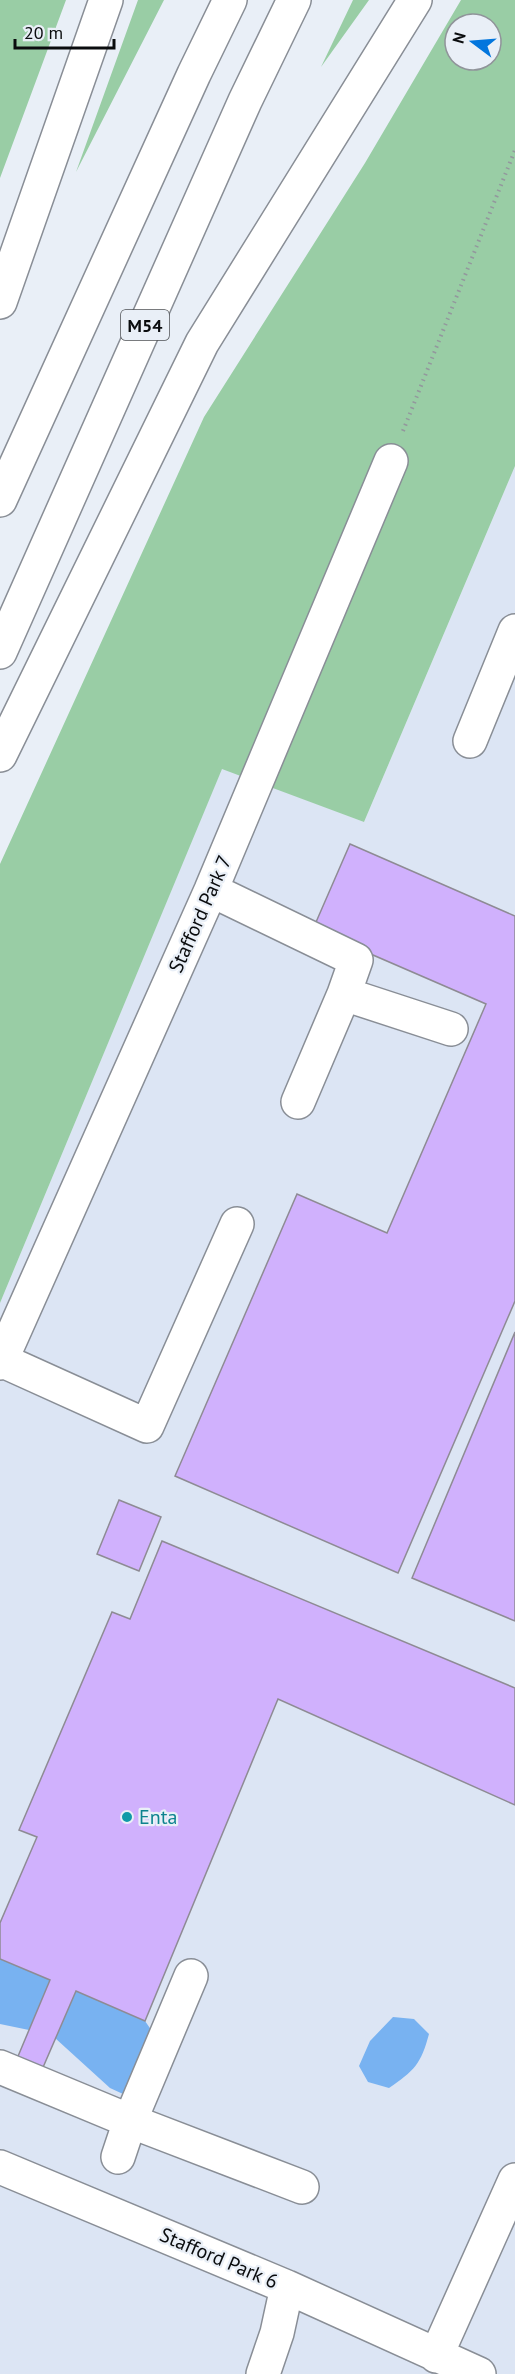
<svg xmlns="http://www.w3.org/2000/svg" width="515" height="2374" font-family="'PT Sans',sans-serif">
  <rect width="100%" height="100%" fill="#e9eff7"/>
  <!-- built -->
  <path fill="#dce5f4" d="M515,466V2374H0V1303L222,768L364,822Z"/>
  <!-- green -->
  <path fill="#99cda5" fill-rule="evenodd" d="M0,0H66L0,178Z
    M138,0H164L76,172Z
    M353,0H369L321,67Z
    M461,0H515V466L364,822L222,769L0,1303V864L204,417L365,163ZM455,24H491V60H455Z"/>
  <!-- water -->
  <path fill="#78b2f1" d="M0,1959L50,1980L29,2030L0,2024Z
    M76,1991L145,2021L154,2034L139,2091L123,2094L110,2088L55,2038Z
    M393,2017L414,2019L429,2034C421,2064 414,2071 389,2088L368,2082L359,2066L370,2041Z"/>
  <!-- building -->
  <path fill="#d0b1fd" stroke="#8e8b94" stroke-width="1.5" d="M350,844L515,916V1301L398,1573L175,1476L297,1194L387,1233L486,1004L313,929Z
    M515,1332V1621L412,1578Z
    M119,1500L161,1517L139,1571L97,1554Z
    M162,1541L515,1688V1805L278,1699L145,2021L76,1991L41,2072L16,2061L50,1980L0,1959V1923L37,1837L19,1830L112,1612L130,1619Z"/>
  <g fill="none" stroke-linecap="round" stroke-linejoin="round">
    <defs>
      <path id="minor" d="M470,741L515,631
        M211,890L356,960L344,994L298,1102
        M344,994L451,1029
        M1,1360L147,1426L237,1224
        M0,1363L211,890L391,461
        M0,2067L130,2121L302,2187
        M118,2157L130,2121L191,1976
        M0,2167L287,2287L479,2374
        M436,2356L515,2180
        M263,2374L277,2333L287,2287"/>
      <path id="highway" d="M0,302L106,0
        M0,500L194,74L230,0
        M0,652L245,101L294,0
        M0,755L202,343L415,0"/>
    </defs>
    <!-- minor casing -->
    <use href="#minor" stroke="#898e96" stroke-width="36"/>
    <!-- highway casing -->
    <use href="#highway" stroke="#898e96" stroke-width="36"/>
    <!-- path -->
    <path stroke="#93979d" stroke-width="4" stroke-dasharray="1.5 4.5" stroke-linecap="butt" d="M403,431L515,150"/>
    <!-- minor -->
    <use href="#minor" stroke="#fff" stroke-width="33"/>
    <!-- highway -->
    <use href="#highway" stroke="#fff" stroke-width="33"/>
  </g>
  <!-- markers -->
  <circle fill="#0f9aa8" stroke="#e9eff7" stroke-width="2" cx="127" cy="1817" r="6"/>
  <g text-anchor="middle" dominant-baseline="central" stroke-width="4.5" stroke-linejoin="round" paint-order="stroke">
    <!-- shield labels -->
    <rect fill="#e9eff7" stroke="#4d5054" stroke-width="1.5" x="121" y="310" width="48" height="30" rx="4.5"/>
    <g font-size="18" font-weight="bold" fill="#0a0c0e">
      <text x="145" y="325">M54</text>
    </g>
    <!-- street labels -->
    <g font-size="20" fill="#0a0c0e" stroke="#e9eff7">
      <text transform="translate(200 914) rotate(-66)">Stafford Park 7</text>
      <text transform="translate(219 2258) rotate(23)">Stafford Park 6</text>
    </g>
    <!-- culture labels -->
    <g font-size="20" fill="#0d838f" stroke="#e9eff7" text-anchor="start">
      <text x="139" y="1817">Enta</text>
    </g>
  </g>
  <!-- north arrow -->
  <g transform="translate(473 42) rotate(286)"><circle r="28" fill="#e9eff7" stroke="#90949a" stroke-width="1.5"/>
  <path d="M0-4.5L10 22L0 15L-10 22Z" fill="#0376dd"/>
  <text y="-9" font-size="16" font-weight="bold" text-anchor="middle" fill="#0a0c0e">N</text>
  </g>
  <!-- scale -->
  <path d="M15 39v9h99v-9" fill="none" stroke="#0a0c0e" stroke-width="3"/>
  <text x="24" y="39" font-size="18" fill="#0a0c0e" stroke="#e9eff7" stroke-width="4.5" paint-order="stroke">20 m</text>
</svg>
